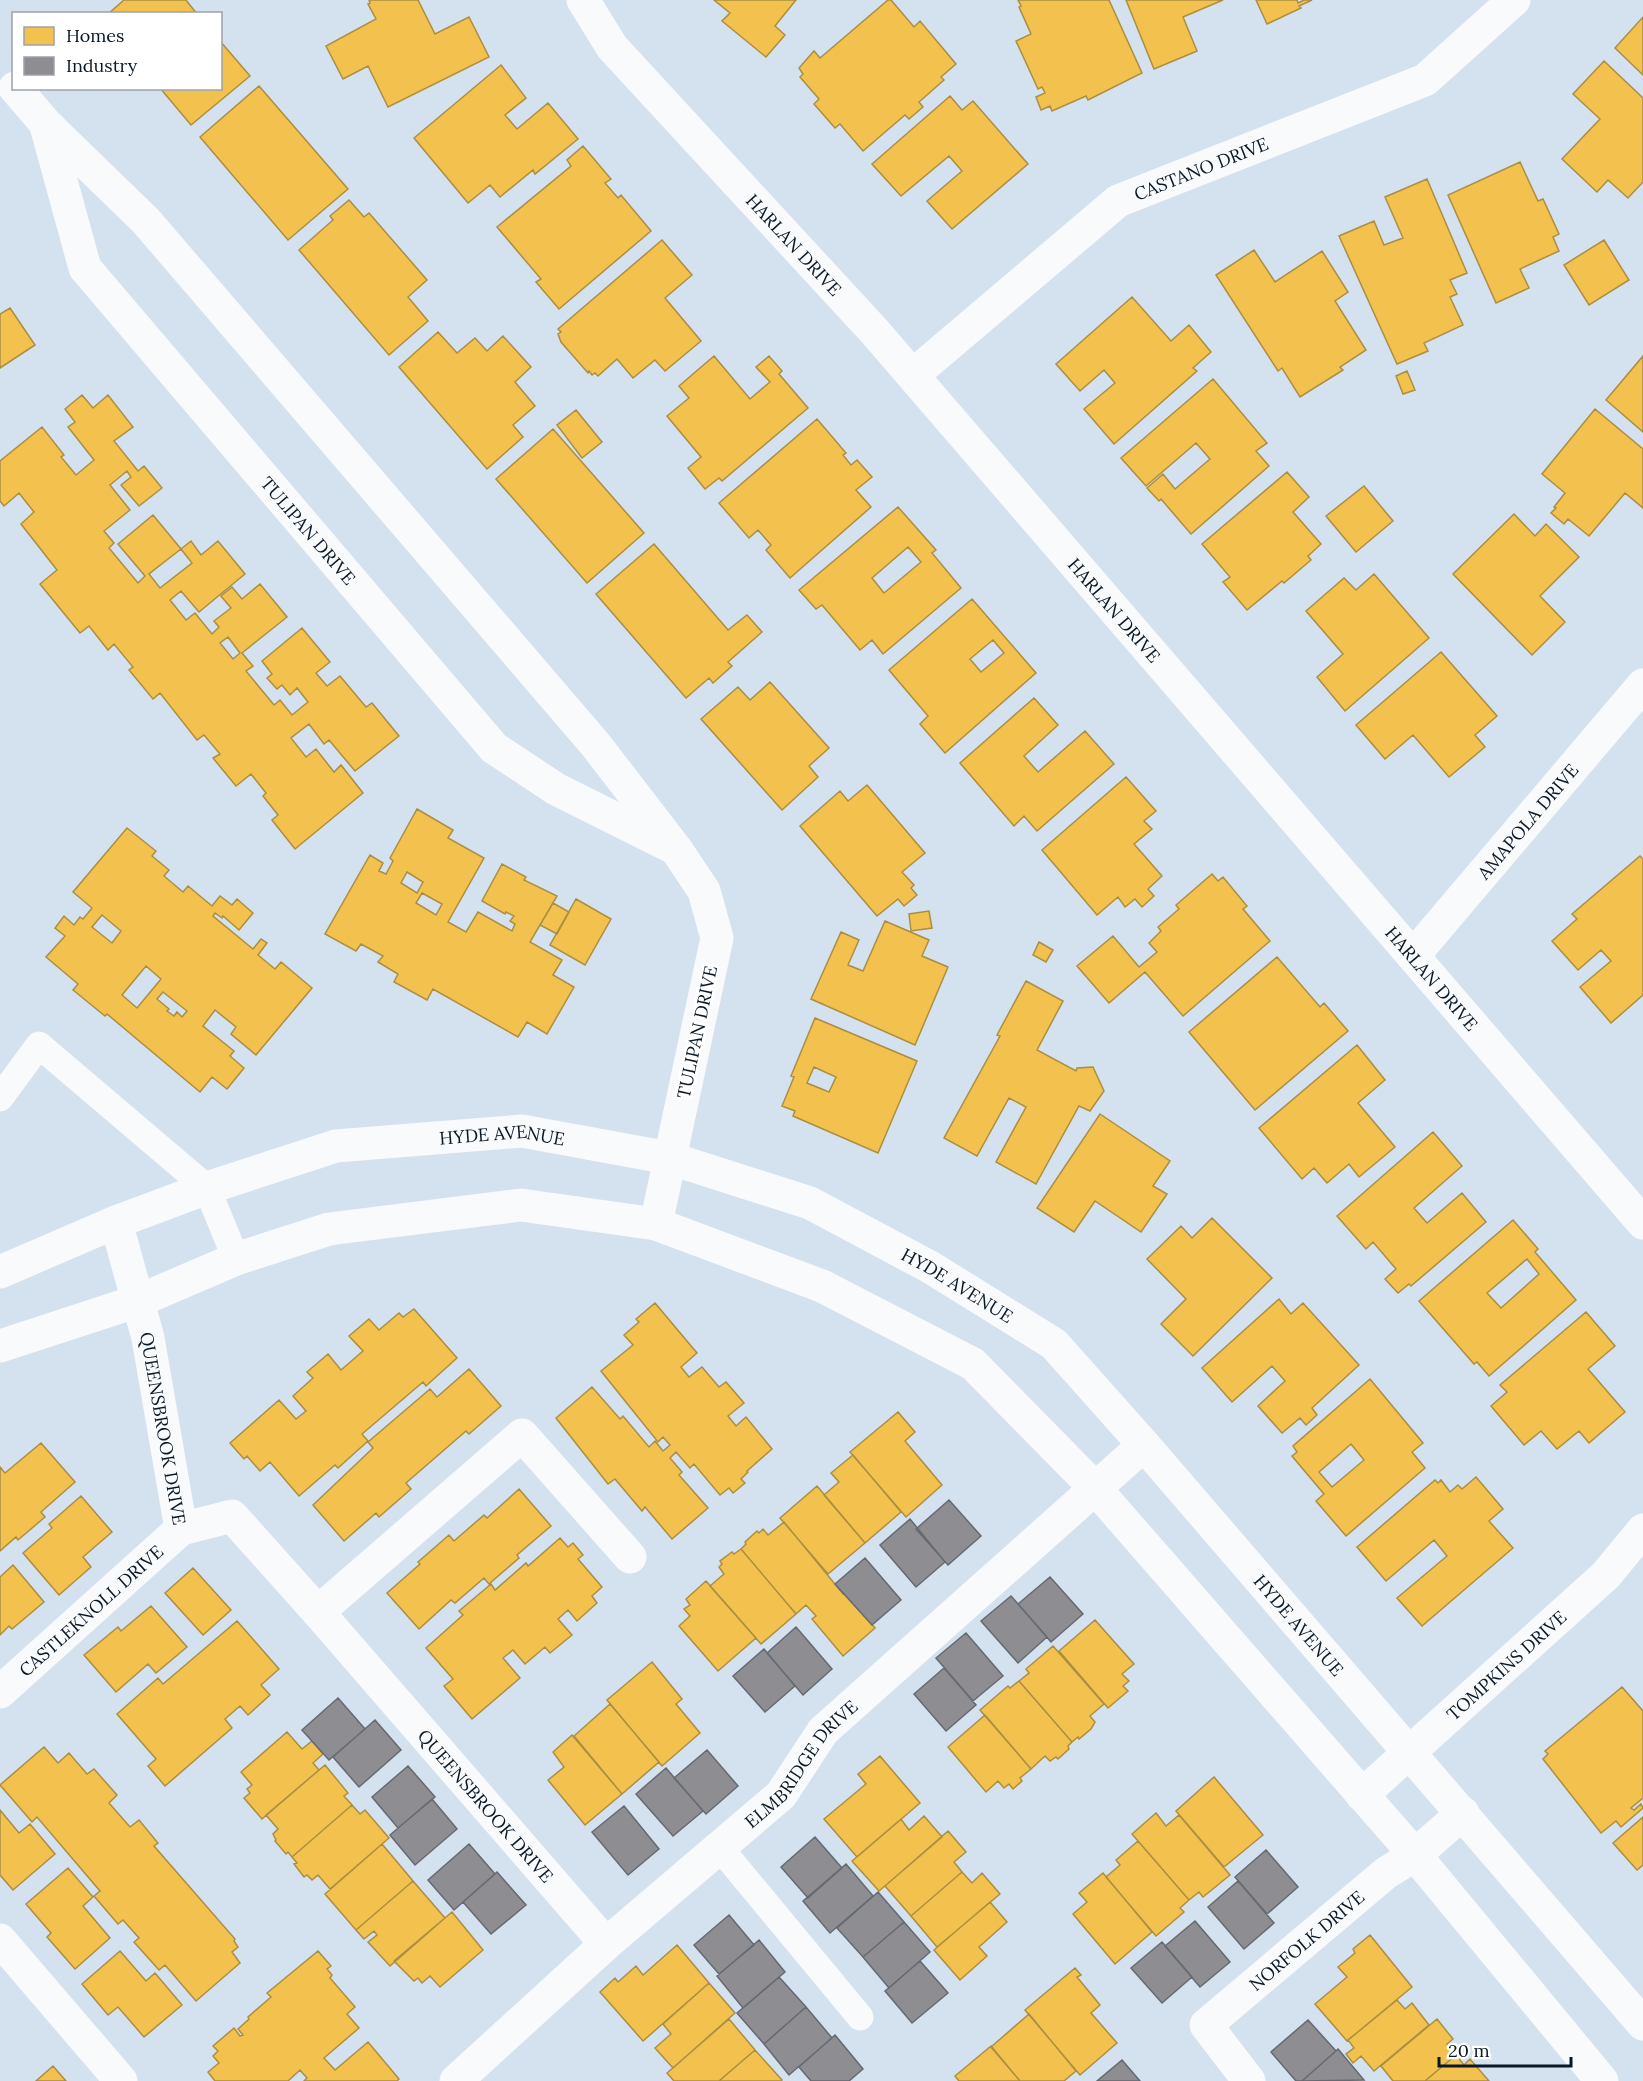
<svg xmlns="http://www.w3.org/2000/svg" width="1643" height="2081" font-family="Lora,serif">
  <rect width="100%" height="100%" fill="#d4e1ee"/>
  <!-- homes -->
  <path fill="#f2c14e" stroke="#ac8e42" stroke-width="1.5" fill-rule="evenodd" d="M124,0H186L197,14H108Z
    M369,0H418L435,34L469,17L489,57L388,107L368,66L343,79L326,46L376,19L368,4L370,3Z
    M714,0H796L775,26L785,35L766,57L722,21L730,13Z
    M888,0H891L914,27L920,21L956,64L941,77L944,80L919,102L923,107L909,119L905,115L863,151L840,124L835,128L814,104L819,99L800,77L803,74L799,68L814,51L820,58Z
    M1018,0H1109L1142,73L1088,100L1086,96L1052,111L1050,106L1041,110L1036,97L1045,93L1042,87L1038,89L1016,41L1031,34L1019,7L1021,6Z
    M1126,0H1223L1183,17L1197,51L1154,69Z
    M1256,0H1297L1298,3L1304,0H1312L1299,6L1301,8L1267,24Z
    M1643,17V75L1615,48Z
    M220,41L250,76L191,125L160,88H220Z
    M1604,61L1643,98V182L1628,198L1608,180L1597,192L1562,159L1600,119L1573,94Z
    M501,65L526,98L505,115L517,129L548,103L578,139L535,174L533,170L500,197L490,185L468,203L414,138Z
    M259,86L348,189L288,240L200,137Z
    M950,96L962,110L973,101L1028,164L952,229L927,201L962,171L949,156L901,196L872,164Z
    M583,146L611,179L605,183L618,198L621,195L651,231L559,309L536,282L541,279L497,227L571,166L567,160Z
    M1520,162L1538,201L1543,199L1559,234L1553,237L1559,251L1520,269L1529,288L1496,303L1448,195Z
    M1427,179L1467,273L1450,280L1457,294L1450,297L1463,325L1424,343L1428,351L1397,364L1339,236L1374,221L1384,245L1403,238L1385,197Z
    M349,200L364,217L369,213L427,280L408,297L428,321L389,355L299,250L333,220L330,216Z
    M662,240L692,275L665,298L701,341L665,371L655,360L633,378L617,359L598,376L595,373L592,375L589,371L588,373L561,342L558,334L561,332L558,329Z
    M1604,240L1629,280L1589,305L1564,265Z
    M1254,250L1275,282L1322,251L1348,292L1335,301L1366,350L1340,367L1343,370L1300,397L1282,368L1278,371L1216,275Z
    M1132,297L1171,341L1189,325L1211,352L1193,368L1197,371L1114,444L1084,409L1115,383L1104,370L1080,391L1056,364Z
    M10,308L35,345L0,368V314Z
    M438,332L457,353L475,338L487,351L503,336L531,367L515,382L535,406L513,425L523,437L487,469L399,367Z
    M714,356L750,399L770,382L756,367L769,356L782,371L779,374L808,408L722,481L719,478L705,489L688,468L701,457L667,416L689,398L679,386Z
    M1643,356V432L1606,400Z
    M1407,371L1415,390L1403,394L1396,376Z
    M1213,379L1267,443L1256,451L1269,466L1191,534L1161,499L1159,501L1147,488L1163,474L1175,489L1210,459L1196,443L1146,486L1121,458Z
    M82,395L93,408L108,395L133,427L114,441L138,471L144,466L162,488L139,506L121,485L131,477L127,471L110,485L130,510L104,531L114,543L109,548L138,583L145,576L118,544L153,515L181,549L149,574L160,588L192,563L181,549L191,541L201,555L218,541L245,574L199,612L181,591L170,600L186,620L195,613L212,634L219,627L214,621L231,608L221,596L232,587L242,599L260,584L287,617L242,653L253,666L246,671L274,705L280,700L292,715L308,702L297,688L290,695L282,685L277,689L267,678L272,674L262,661L302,628L330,662L316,673L327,686L340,676L366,707L372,703L399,736L355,771L329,740L324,744L309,724L291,738L306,757L316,749L334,772L341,765L363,793L295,849L272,820L278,815L263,796L266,793L251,774L236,786L213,758L220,754L204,735L197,740L160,693L153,699L129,670L133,667L114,644L108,650L89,626L80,633L40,584L57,570L21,524L34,512L19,493L4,506L0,501V461L42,427L64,455L61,457L76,475L94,460L68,427L75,422L65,409ZM228,637L240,653L233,659L220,643Z
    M1595,409L1643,449V508L1625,493L1589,536L1568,519L1564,524L1551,513L1556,508L1554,507L1565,493L1542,474Z
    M576,410L602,442L582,458L557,425Z
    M817,419L846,453L843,455L851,465L857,460L872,477L856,490L871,507L790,578L766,550L771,545L758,530L749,538L719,503Z
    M553,429L644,533L587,583L496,479Z
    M1287,472L1309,497L1293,512L1321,544L1308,556L1311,560L1284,583L1282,581L1247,610L1223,582L1230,577L1202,544Z
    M1364,486L1393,521L1356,552L1326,516Z
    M898,507L936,550L932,553L961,588L883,654L872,640L860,650L822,605L816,609L799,590ZM908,547L921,562L884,593L872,578Z
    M1514,514L1535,536L1546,524L1579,557L1540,596L1565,622L1532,655L1453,574Z
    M654,544L728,630L747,615L762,632L728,662L732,666L713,683L709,678L686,698L596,594Z
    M1374,574L1429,638L1345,711L1317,677L1343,654L1306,611L1344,578L1356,590Z
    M972,599L1036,673L945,753L920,724L928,716L889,670ZM993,640L1004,653L981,672L970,659Z
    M1441,652L1497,716L1475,735L1485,747L1449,777L1413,735L1385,759L1356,725Z
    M770,682L829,748L809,766L818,777L782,810L701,719L738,687L750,700Z
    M1034,698L1058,725L1024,756L1038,772L1085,731L1114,764L1037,831L1024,816L1014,826L960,763Z
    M1126,777L1156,811L1144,821L1152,829L1134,844L1162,876L1148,889L1154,896L1142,907L1135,899L1125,907L1118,897L1097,915L1042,850Z
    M867,785L925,853L902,872L914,885L911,888L917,895L904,906L898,899L877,916L800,826L840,791L848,801Z
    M417,809L453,830L448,838L484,858L448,922L466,932L478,912L512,931L515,924L510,921L514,916L506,912L505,914L482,901L502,864L526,877L524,880L557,896L530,942L562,960L553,975L574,987L547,1034L527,1022L518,1037L433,989L427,1000L394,982L398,974L378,962L383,956L361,944L356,951L325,934L370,855L383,863L379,871L386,874L393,861L390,858ZM407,872L423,882L417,893L401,883ZM422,893L442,904L436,915L416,903Z
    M127,828L156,851L152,856L169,870L164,876L183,892L188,886L212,906L220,896L232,905L237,899L253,913L239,930L223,916L222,918L215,913L213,916L253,949L261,939L267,943L258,955L275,969L281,962L312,988L256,1055L231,1034L236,1027L215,1010L203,1026L234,1051L230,1056L244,1068L227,1089L212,1077L200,1092L107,1014L105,1016L73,990L78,984L46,957L65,936L55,928L64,916L74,925L80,917L83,919L92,908L73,892ZM102,915L121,931L112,943L92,927ZM146,966L161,979L137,1008L122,995ZM163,992L187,1011L182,1017L177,1012L174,1016L167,1011L169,1009L157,999Z
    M1640,856L1643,859V995L1611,1023L1580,987L1611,961L1601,950L1578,970L1552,941L1577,919L1572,914Z
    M1212,874L1218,881L1223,877L1247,906L1243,909L1270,941L1183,1016L1145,972L1109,1003L1077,966L1113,936L1139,967L1157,952L1149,943L1161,931L1158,927L1179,909L1176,905Z
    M576,899L611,919L585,965L550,945Z
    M553,903L569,912L557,934L540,925Z
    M929,911L932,928L911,931L909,914Z
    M885,921L929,940L922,956L948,967L915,1045L811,999L841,932L859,940L848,965L863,971Z
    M1039,942L1053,950L1046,962L1033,955Z
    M1277,957L1320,1007L1324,1003L1348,1031L1255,1110L1189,1032Z
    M1026,981L1063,1001L1037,1050L1076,1071L1077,1068L1093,1067L1104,1091L1090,1111L1079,1106L1036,1184L996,1162L1026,1107L1009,1098L977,1156L944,1138L1000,1036L997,1035Z
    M815,1018L917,1061L878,1153L793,1116L795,1111L782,1106L794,1077L791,1076ZM814,1067L836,1077L829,1092L807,1083Z
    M1357,1045L1385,1080L1358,1103L1395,1147L1359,1177L1349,1164L1327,1183L1314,1168L1302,1179L1259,1128Z
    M1100,1114L1170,1161L1153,1186L1167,1194L1141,1232L1095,1201L1074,1232L1037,1208Z
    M1433,1132L1462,1166L1414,1208L1427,1223L1462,1193L1486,1222L1411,1286L1409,1284L1398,1293L1385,1279L1396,1269L1373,1242L1366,1249L1337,1216Z
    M1212,1218L1272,1278L1193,1356L1161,1324L1186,1299L1147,1259L1181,1226L1192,1238Z
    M1513,1220L1538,1249L1535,1252L1576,1300L1489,1376L1477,1362L1474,1364L1419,1301ZM1527,1259L1539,1274L1501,1308L1487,1293Z
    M1279,1299L1291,1314L1303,1303L1359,1365L1312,1408L1317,1415L1306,1425L1300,1418L1282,1433L1258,1406L1285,1381L1272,1366L1232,1402L1202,1368Z
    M655,1303L697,1353L681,1367L689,1377L702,1367L719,1387L726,1382L744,1403L728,1416L736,1426L746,1417L772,1449L747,1471L748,1472L741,1479L745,1483L733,1493L729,1488L720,1495L694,1464L690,1468L676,1452L670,1458L682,1472L679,1475L708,1508L672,1539L645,1507L642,1511L615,1479L608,1484L556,1418L592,1387L620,1419L623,1416L649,1447L655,1441L663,1451L670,1445L663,1437L658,1442L601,1371L633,1345L624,1335L639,1322L636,1319Z
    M414,1309L457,1358L426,1386L423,1382L362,1434L368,1441L338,1468L335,1465L299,1496L270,1462L260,1471L247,1456L244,1459L230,1443L279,1400L296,1419L306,1411L293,1396L313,1378L307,1372L328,1354L341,1370L363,1351L349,1336L369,1319L379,1330L399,1313L403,1317Z
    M1586,1312L1615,1346L1588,1369L1625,1412L1589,1443L1579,1431L1557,1449L1541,1431L1524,1445L1491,1406L1507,1392L1500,1385Z
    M469,1369L501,1406L469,1434L466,1431L406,1483L411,1489L379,1517L376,1513L344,1541L313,1505L373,1448L368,1442L430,1389L437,1397Z
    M1370,1379L1423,1443L1412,1452L1425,1468L1346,1536L1316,1501L1324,1494L1292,1456L1297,1452L1293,1446ZM1351,1444L1364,1460L1332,1487L1319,1472Z
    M898,1412L915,1432L905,1441L942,1485L906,1517L850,1452Z
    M41,1443L75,1482L41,1512L45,1517L18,1540L16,1537L0,1551V1467L5,1473Z
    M853,1455L901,1512L865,1543L824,1495L839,1482L831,1473Z
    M1476,1477L1503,1509L1489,1521L1513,1548L1422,1626L1397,1598L1447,1556L1434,1540L1386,1581L1357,1547L1435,1480L1438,1483L1441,1480L1450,1492L1458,1485L1462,1489Z
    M817,1486L865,1543L828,1574L780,1518Z
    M519,1489L551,1526L517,1555L519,1558L489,1584L484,1578L455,1603L451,1600L419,1629L387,1593L420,1564L418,1562L449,1535L454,1541L484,1515L487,1518Z
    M81,1496L112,1532L83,1557L91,1567L59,1595L23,1553L52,1528L49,1524Z
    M784,1522L843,1594L844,1593L875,1628L843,1656L812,1619L816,1616L806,1605L796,1614L741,1549L746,1544L745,1542L757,1531L759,1533L763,1529L768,1535Z
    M560,1538L568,1547L573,1543L583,1555L578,1559L602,1587L592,1596L597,1603L577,1621L568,1610L558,1619L572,1635L550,1653L545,1647L525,1664L513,1650L503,1658L520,1678L472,1719L444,1686L453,1679L426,1648L463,1615L459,1611L491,1584L495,1590L526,1563L528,1566Z
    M741,1549L796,1614L761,1644L710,1586L724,1574L719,1567L722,1564L720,1561L732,1552L734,1554Z
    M13,1565L44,1602L12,1629L9,1626L0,1635V1577Z
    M193,1568L231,1610L203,1635L165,1593Z
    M706,1581L756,1638L718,1671L679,1626L690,1616L684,1609L690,1605L686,1599Z
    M151,1606L187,1647L156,1673L148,1664L116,1692L84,1655L118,1627L121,1631Z
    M1095,1620L1134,1664L1122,1674L1129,1681L1123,1686L1128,1691L1108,1708L1059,1651Z
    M237,1621L279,1669L261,1685L270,1695L248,1715L240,1706L225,1719L232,1728L165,1786L148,1766L156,1759L117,1714L158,1678L163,1684Z
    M1053,1646L1104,1704L1090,1716L1095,1722L1091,1729L1079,1739L1078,1737L1072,1742L1019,1681L1029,1673L1026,1669Z
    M652,1662L682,1699L676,1704L700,1733L662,1766L607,1700Z
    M1019,1681L1072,1742L1068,1746L1069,1749L1058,1759L1056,1757L1050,1761L1045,1756L1031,1769L980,1710L1008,1686L1010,1688Z
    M1622,1687L1643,1711V1798L1631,1808L1634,1810L1641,1804L1643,1808L1621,1827L1616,1821L1601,1833L1543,1759L1548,1754L1545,1751Z
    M610,1704L659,1762L622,1794L574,1736Z
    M985,1715L1031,1769L1020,1778L1022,1781L1013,1789L1009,1784L1004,1788L998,1781L986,1792L948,1747Z
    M287,1732L302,1749L312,1741L323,1754L313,1763L319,1770L262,1819L244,1798L250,1793L247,1789L252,1785L241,1772Z
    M572,1735L622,1794L585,1825L548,1780L564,1767L553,1752Z
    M44,1747L58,1763L69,1753L87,1774L94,1769L117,1795L109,1803L130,1827L139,1820L158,1843L154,1846L235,1939L234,1941L238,1947L232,1952L240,1963L196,2001L165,1965L159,1970L134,1942L139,1938L123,1920L118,1924L94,1896L100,1891L37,1817L32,1822L0,1785Z
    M880,1756L920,1803L857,1857L824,1819L866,1784L858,1774Z
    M325,1765L348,1793L344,1796L352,1805L292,1857L288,1852L286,1854L275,1841L276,1840L273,1834L278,1829L266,1815Z
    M1214,1777L1263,1835L1224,1867L1176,1811Z
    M352,1805L360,1814L365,1810L389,1838L330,1889L318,1875L312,1880L307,1875L304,1877L294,1864L297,1863L292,1857Z
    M0,1810L19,1833L30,1824L55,1854L13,1890L0,1875Z
    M1156,1813L1166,1826L1179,1815L1230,1875L1203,1897L1199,1892L1189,1900L1132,1834Z
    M924,1816L942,1837L879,1891L852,1861L901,1819L909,1830Z
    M1643,1817V1865L1637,1870L1613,1843Z
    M948,1831L966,1852L954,1862L962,1872L911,1916L885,1886Z
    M1138,1841L1189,1900L1180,1908L1184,1912L1156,1936L1106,1877L1120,1865L1116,1860Z
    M382,1844L413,1881L356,1930L325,1894Z
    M68,1868L93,1897L83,1906L110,1938L75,1969L47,1937L51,1933L26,1904Z
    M962,1872L972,1883L982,1873L1000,1894L937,1947L911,1916Z
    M1103,1873L1152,1932L1115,1964L1073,1914L1087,1902L1079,1893Z
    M413,1881L445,1918L390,1966L368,1942L377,1935L374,1931L364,1939L356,1930Z
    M990,1902L1007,1922L979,1947L987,1956L960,1980L934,1950Z
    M452,1912L483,1950L440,1987L430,1976L422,1983L418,1978L414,1981L394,1961Z
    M1370,1935L1412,1987L1347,2041L1315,2004L1347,1977L1338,1967L1355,1953L1353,1949Z
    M677,1945L709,1983L643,2041L600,1992L615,1978L618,1982L636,1966L643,1975Z
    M120,1951L146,1981L155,1973L182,2005L144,2037L118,2007L108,2015L82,1984Z
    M318,1951L331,1966L327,1969L332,1975L330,1978L355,2007L347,2014L359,2028L324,2058L335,2070L368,2042L399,2079L397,2081H304L307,2078L300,2070L288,2081H215L208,2072L219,2063L213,2056L218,2051L213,2046L234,2028L240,2036L243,2035L238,2029L249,2019L248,2017L271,1997L267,1993Z
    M1075,1968L1081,1975L1077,1977L1100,2005L1091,2013L1117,2043L1080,2075L1025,2010Z
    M709,1983L735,2013L673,2068L655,2048L671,2034L663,2024Z
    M1397,2000L1405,2009L1412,2003L1429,2025L1374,2071L1361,2056L1353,2063L1346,2054L1354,2048L1348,2040Z
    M1029,2014L1076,2071L1064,2081H1020L991,2047Z
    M729,2019L755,2050L719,2081H674L667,2073Z
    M1437,2019L1453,2039L1447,2044L1456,2055L1425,2081H1393L1381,2066Z
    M991,2046L1020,2081H959L955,2076Z
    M755,2050L782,2080L781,2081H719Z
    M1456,2055L1464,2065L1470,2059L1489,2081H1425Z
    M53,2066L66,2081H36Z"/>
  <!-- industry -->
  <path fill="#8d8d92" stroke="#656a71" stroke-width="1.5" d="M949,1500L981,1536L948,1565L916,1529Z
    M910,1519L945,1562L916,1587L880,1545Z
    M865,1558L901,1600L872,1625L835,1584Z
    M1050,1577L1083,1614L1051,1642L1018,1604Z
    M1011,1596L1047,1637L1018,1663L981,1621Z
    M796,1627L832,1669L803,1695L767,1653Z
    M966,1633L1003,1676L973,1701L936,1658Z
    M764,1649L795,1686L765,1712L733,1676Z
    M944,1668L976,1705L946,1731L914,1694Z
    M338,1698L365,1729L329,1760L302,1730Z
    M375,1720L401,1750L359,1787L333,1757Z
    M707,1750L738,1786L706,1814L674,1778Z
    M408,1766L435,1797L398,1828L372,1797Z
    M666,1768L703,1811L673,1836L636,1794Z
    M432,1799L457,1829L415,1865L390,1835Z
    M624,1806L659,1849L628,1875L592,1832Z
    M815,1837L842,1868L808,1898L781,1867Z
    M469,1844L495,1874L454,1910L428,1880Z
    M1266,1850L1298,1887L1267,1914L1235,1877Z
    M846,1864L873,1896L830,1933L803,1901Z
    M497,1872L526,1905L491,1934L463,1902Z
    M1238,1881L1274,1923L1244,1949L1208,1907Z
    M878,1892L904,1922L863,1957L837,1928Z
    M729,1915L754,1945L719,1974L694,1945Z
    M1195,1921L1230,1962L1200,1987L1165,1946Z
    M904,1922L930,1952L889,1988L863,1957Z
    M759,1940L785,1972L743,2008L717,1976Z
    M1162,1942L1192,1977L1162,2003L1131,1968Z
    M920,1961L948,1993L912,2023L885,1991Z
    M779,1977L806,2007L764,2044L737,2013Z
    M806,2007L832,2038L789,2075L764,2044Z
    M1308,2020L1336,2051L1302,2081H1296L1271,2052Z
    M835,2035L863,2069L849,2081H811L799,2067Z
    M1338,2049L1364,2080L1302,2081L1336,2051Z
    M1122,2060L1140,2081H1097Z"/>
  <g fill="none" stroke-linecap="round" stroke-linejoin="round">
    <!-- lane -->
    <path stroke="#f9fafc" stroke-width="27" d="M0,1098L39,1045L207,1188L236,1259
      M720,1848L860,2017"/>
    <!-- street -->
    <g stroke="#f9fafc" stroke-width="33">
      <path id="s1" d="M583,0L612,47L875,332L1643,1223"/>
      <path d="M15,88L46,124L146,221L595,744L676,849L704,891L717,938L656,1224"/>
      <path id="s2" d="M46,126L85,268L494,748L556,789L668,845"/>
      <path id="s3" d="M913,375L1118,201L1425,80L1514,0"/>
      <path id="s4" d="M1413,956L1643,685"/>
      <path id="s5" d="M116,1222L148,1338L181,1529L232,1516L318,1612L606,1944"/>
      <path id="s6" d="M0,1272L116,1222L207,1188L336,1146L522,1131L669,1158L810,1203L930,1267L1054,1344L1144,1445L1643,2024"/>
      <path d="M0,1346L138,1301L236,1259L329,1229L521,1205L656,1224L822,1286L973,1364L1094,1487L1415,1855L1602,2081"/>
      <path d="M318,1612L522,1435L630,1557"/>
      <path id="s7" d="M0,1692L181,1529"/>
      <path id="s8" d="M1362,1795L1606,1575L1643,1530"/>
      <path d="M0,1940L121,2081"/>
      <path id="s9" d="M456,2081L606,1944L781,1795L823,1731L1144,1445"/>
      <path id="s10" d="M1249,2081L1206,2025L1386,1873L1415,1855L1463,1813"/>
    </g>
  </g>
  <g text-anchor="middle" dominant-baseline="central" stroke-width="6" stroke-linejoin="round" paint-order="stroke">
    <!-- street labels -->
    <g font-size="18" fill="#091825" stroke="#fff">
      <text stroke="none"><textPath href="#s3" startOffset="358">CASTANO DRIVE</textPath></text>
      <text stroke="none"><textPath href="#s1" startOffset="324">HARLAN DRIVE</textPath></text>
      <text stroke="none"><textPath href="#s2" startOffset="492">TULIPAN DRIVE</textPath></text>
      <text stroke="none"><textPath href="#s1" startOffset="810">HARLAN DRIVE</textPath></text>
      <text stroke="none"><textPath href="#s4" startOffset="177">AMAPOLA DRIVE</textPath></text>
      <text stroke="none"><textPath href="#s1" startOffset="1296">HARLAN DRIVE</textPath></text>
      <text transform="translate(697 1032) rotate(-78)">TULIPAN DRIVE</text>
      <text stroke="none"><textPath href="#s6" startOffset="526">HYDE AVENUE</textPath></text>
      <text stroke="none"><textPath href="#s6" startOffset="1012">HYDE AVENUE</textPath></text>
      <text stroke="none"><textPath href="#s5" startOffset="212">QUEENSBROOK DRIVE</textPath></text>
      <text stroke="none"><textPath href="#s7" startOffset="122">CASTLEKNOLL DRIVE</textPath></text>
      <text stroke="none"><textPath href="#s6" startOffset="1498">HYDE AVENUE</textPath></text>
      <text stroke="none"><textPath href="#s8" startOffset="194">TOMPKINS DRIVE</textPath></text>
      <text stroke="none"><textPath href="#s9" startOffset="470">ELMBRIDGE DRIVE</textPath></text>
      <text stroke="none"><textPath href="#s5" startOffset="752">QUEENSBROOK DRIVE</textPath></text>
      <text stroke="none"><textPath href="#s10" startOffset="202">NORFOLK DRIVE</textPath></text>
    </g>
  </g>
  <!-- legend -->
  <rect x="12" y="12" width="210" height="78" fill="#ffffff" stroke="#9da3a8" stroke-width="1.5"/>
  <rect x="24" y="27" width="30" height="18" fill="#f2c14e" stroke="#9da3a8" stroke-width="1.5"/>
  <text x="66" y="42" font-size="18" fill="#091825">Homes</text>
  <rect x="24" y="57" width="30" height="18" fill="#8d8d92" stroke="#9da3a8" stroke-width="1.5"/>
  <text x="66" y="72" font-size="18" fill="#091825">Industry</text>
  <!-- scale -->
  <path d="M1439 2057v9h132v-9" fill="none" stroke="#091825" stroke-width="3"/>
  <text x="1448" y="2057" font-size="18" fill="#091825" stroke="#ffffff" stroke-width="4.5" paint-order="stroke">20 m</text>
</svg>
